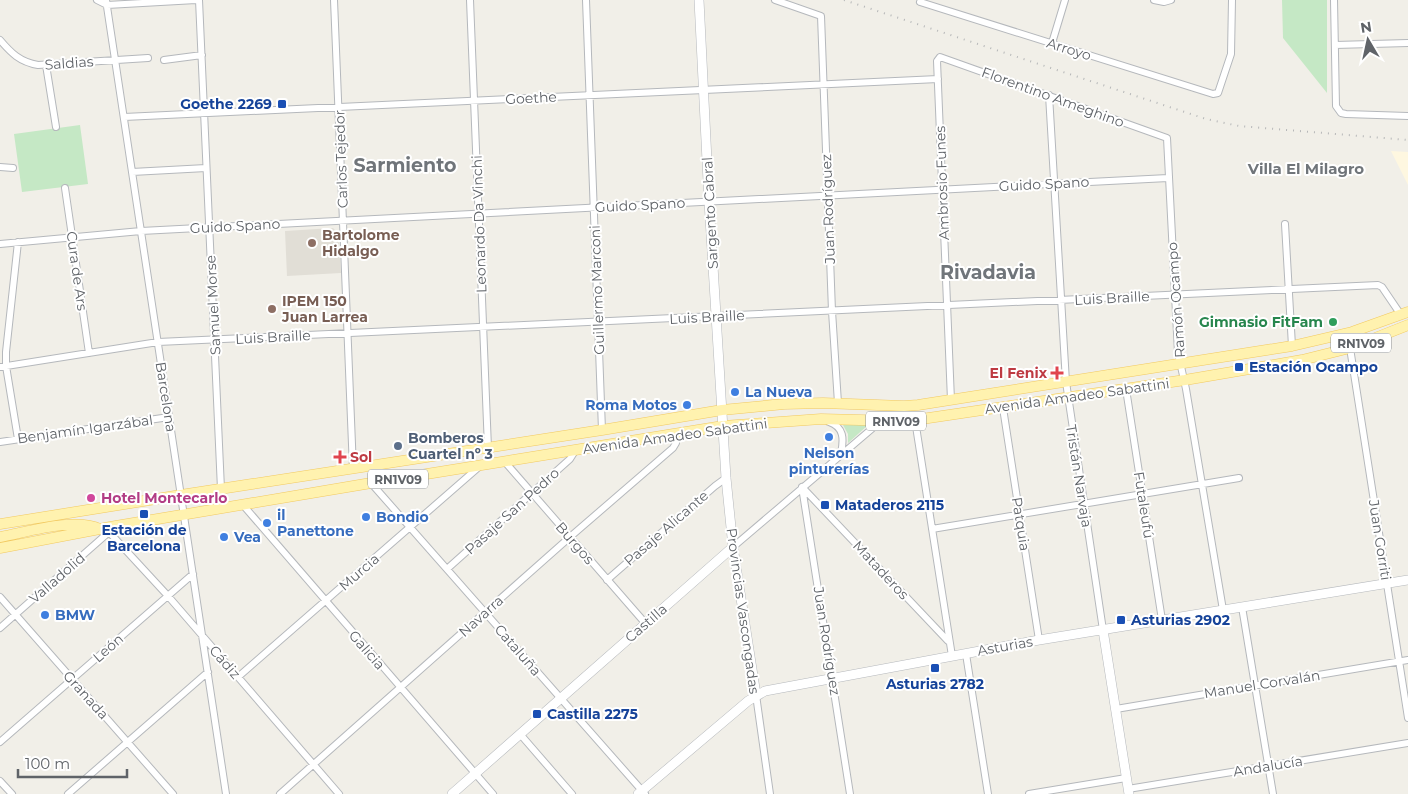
<svg xmlns="http://www.w3.org/2000/svg" width="1408" height="794" font-family="Montserrat,sans-serif">
  <rect width="100%" height="100%" fill="#f1efe8"/>
  <!-- commercial -->
  <path fill="#fef7e0" d="M1391,151L1408,152V185Z"/>
  <!-- education -->
  <path fill="#e1ded6" d="M333,228L338,233L341,273L287,276L285,231Z"/>
  <!-- green -->
  <path fill="#c5e8c5" d="M1282,0H1327V93L1283,38Z
    M80,125L88,184L22,192L14,134Z
    M843,425H868L848,443V434Z"/>
  <g fill="none" stroke-linecap="round" stroke-linejoin="round">
    <defs>
      <path id="minor" d="M97,0L107,5L196,0
        M106,0L226,794
        M199,0L221,489
        M334,0L353,469
        M470,0L488,448
        M586,0L602,430
        M775,0L821,16L832,311L838,403
        M921,0L920,2L1213,94L1218,93L1231,54L1232,0
        M1154,0L1164,2L1171,0
        M1334,0L1336,106L1341,113L1346,114L1408,116
        M0,40C11,53 20,62 38,65L148,58
        M1052,43L1065,0
        M1335,45L1408,43
        M164,60L202,55
        M46,65L56,127
        M1049,95L1066,382L1103,630
        M124,117L938,79
        M0,167L13,168
        M132,172L206,168
        M65,188L89,353
        M1285,224L1292,346
        M18,242L6,352V366L18,439
        M0,244L141,231L1168,178
        M1350,348L1408,718
        M0,367L158,342L1378,285L1382,287L1401,315
        M1126,389L1162,620
        M951,400L937,61L940,57L1167,138L1178,353L1186,389L1223,610
        M1003,408L1039,640
        M915,420L952,656
        M829,422C844,427 844,439 841,453
        M0,442L169,417
        M505,462L646,624
        M371,483L645,794
        M802,487L850,794
        M802,487L948,641
        M243,505L493,794
        M932,529L1239,478
        M109,532L168,596L339,794
        M733,547L881,421
        M447,569L570,459L575,451
        M607,580L715,486L726,478
        M0,597L173,794
        M1242,607L1273,794
        M0,628L109,532V529
        M966,654L988,794
        M238,677L480,466
        M756,695L770,794
        M1116,709L1408,660
        M520,734L572,794
        M0,742L193,574
        M0,781L12,794
        M1128,789L1408,743
        M68,794L208,672
        M280,794L570,537L673,448L676,443V435
        M1029,794L1126,778"/>
      <path id="tertiary" d="M699,0L709,201L726,478L733,547L756,695
        M1103,630L1129,794
        M452,794L733,547
        M638,794L748,701L765,691L1039,640L1408,580"/>
      <path id="primary" d="M0,524L181,495L602,430L722,410L784,404L823,403L904,406L918,405L1292,346L1352,332L1408,312
        M0,537C28,532 74,517 100,529
        M0,548L110,527L371,483L723,426L821,419L899,421L915,420L1185,380L1302,360L1350,348L1408,325"/>
    </defs>
    <!-- minor casing -->
    <use href="#minor" stroke="#b5b8bc" stroke-width="8"/>
    <!-- tertiary casing -->
    <use href="#tertiary" stroke="#b5b8bc" stroke-width="10"/>
    <!-- primary casing -->
    <use href="#primary" stroke="#f2c960" stroke-width="11"/>
    <!-- minor -->
    <use href="#minor" stroke="#fff" stroke-width="6"/>
    <!-- tertiary -->
    <use href="#tertiary" stroke="#fff" stroke-width="9"/>
    <!-- primary -->
    <use href="#primary" stroke="#fff2af" stroke-width="10"/>
    <!-- rail -->
    <path stroke="#b6b7b8" stroke-width="2" stroke-dasharray="1 6" stroke-linecap="butt" d="M844,0L1206,119L1239,126L1408,140"/>
  </g>
  <!-- markers -->
  <g fill="#1a4fb4" stroke="#fff" stroke-width="2">
    <rect x="277" y="99" width="10" height="10" rx="2.5"/>
    <rect x="1234" y="362" width="10" height="10" rx="2.5"/>
    <rect x="820" y="500" width="10" height="10" rx="2.5"/>
    <rect x="139" y="509" width="10" height="10" rx="2.5"/>
    <rect x="1116" y="615" width="10" height="10" rx="2.5"/>
    <rect x="930" y="663" width="10" height="10" rx="2.5"/>
    <rect x="532" y="709" width="10" height="10" rx="2.5"/>
  </g>
  <g fill="#8d6e63" stroke="#fff" stroke-width="2">
    <circle cx="312" cy="243" r="5"/>
    <circle cx="272" cy="309" r="5"/>
  </g>
  <circle fill="#2e9e5b" stroke="#fff" stroke-width="2" cx="1333" cy="322" r="5"/>
  <g fill="#e0444e" stroke="#fff" stroke-width="2">
    <path d="M1054.5 365.5h5v5h5v5h-5v5h-5v-5h-5v-5h5z"/>
    <path d="M337.5 449.5h5v5h5v5h-5v5h-5v-5h-5v-5h5z"/>
  </g>
  <g fill="#3f7fe0" stroke="#fff" stroke-width="2">
    <circle cx="735" cy="392" r="5"/>
    <circle cx="687" cy="405" r="5"/>
    <circle cx="829" cy="437" r="5"/>
    <circle cx="366" cy="517" r="5"/>
    <circle cx="267" cy="523" r="5"/>
    <circle cx="224" cy="537" r="5"/>
    <circle cx="45" cy="615" r="5"/>
  </g>
  <circle fill="#5c6f8a" stroke="#fff" stroke-width="2" cx="398" cy="446" r="5"/>
  <circle fill="#d1479c" stroke="#fff" stroke-width="2" cx="91" cy="498" r="5"/>
  <g text-anchor="middle" dominant-baseline="central" stroke-width="4" stroke-linejoin="round" paint-order="stroke">
    <!-- shield labels -->
    <g fill="#fff" stroke="#8f9295" stroke-width="1">
      <rect x="1331" y="333.5" width="60" height="19" rx="4"/>
      <rect x="866" y="411.5" width="60" height="19" rx="4"/>
      <rect x="368" y="469.5" width="60" height="19" rx="4"/>
    </g>
    <g font-size="12" font-weight="bold" fill="#5f6368">
      <text x="1361" y="343">RN1V09</text>
      <text x="896" y="421">RN1V09</text>
      <text x="398" y="479">RN1V09</text>
    </g>
    <!-- street labels -->
    <g font-size="14" fill="#5f6368" stroke="#fff">
      <text transform="translate(1069 49) rotate(17)">Arroyo</text>
      <text transform="translate(69 63) rotate(-4)">Saldias</text>
      <text transform="translate(1053 97) rotate(20)">Florentino Ameghino</text>
      <text transform="translate(531 98) rotate(-3)">Goethe</text>
      <text transform="translate(341 159) rotate(-92)">Carlos Tejedor</text>
      <text transform="translate(942 183) rotate(-92)">Ambrosio Funes</text>
      <text transform="translate(1044 184) rotate(-3)">Guido Spano</text>
      <text transform="translate(640 205) rotate(-3)">Guido Spano</text>
      <text transform="translate(828 209) rotate(-92)">Juan Rodríguez</text>
      <text transform="translate(710 213) rotate(-93)">Sargento Cabral</text>
      <text transform="translate(479 224) rotate(-92)">Leonardo Da Vinchi</text>
      <text transform="translate(235 226) rotate(-3)">Guido Spano</text>
      <text transform="translate(77 271) rotate(82)">Cura de Ars</text>
      <text transform="translate(597 290) rotate(-92)">Guillermo Marconi</text>
      <text transform="translate(1112 298) rotate(-3)">Luis Braille</text>
      <text transform="translate(1176 300) rotate(-94)">Ramón Ocampo</text>
      <text transform="translate(213 305) rotate(-93)">Samuel Morse</text>
      <text transform="translate(707 317) rotate(-3)">Luis Braille</text>
      <text transform="translate(273 337) rotate(-3)">Luis Braille</text>
      <text transform="translate(1077 396) rotate(-8)">Avenida Amadeo Sabattini</text>
      <text transform="translate(166 397) rotate(81)">Barcelona</text>
      <text transform="translate(85 429) rotate(-8)">Benjamín Igarzábal</text>
      <text transform="translate(675 436) rotate(-8)">Avenida Amadeo Sabattini</text>
      <text transform="translate(1079 476) rotate(81)">Tristán Narvaja</text>
      <text transform="translate(1144 505) rotate(81)">Futaleufú</text>
      <text transform="translate(512 511) rotate(-42)">Pasaje San Pedro</text>
      <text transform="translate(1021 524) rotate(81)">Patquia</text>
      <text transform="translate(666 528) rotate(-41)">Pasaje Alicante</text>
      <text transform="translate(1380 540) rotate(81)">Juan Gorriti</text>
      <text transform="translate(575 543) rotate(49)">Burgos</text>
      <text transform="translate(881 570) rotate(47)">Mataderos</text>
      <text transform="translate(359 572) rotate(-41)">Murcia</text>
      <text transform="translate(57 578) rotate(-41)">Valladolid</text>
      <text transform="translate(743 611) rotate(82)">Provincias Vascongadas</text>
      <text transform="translate(481 616) rotate(-42)">Navarra</text>
      <text transform="translate(646 623) rotate(-41)">Castilla</text>
      <text transform="translate(827 641) rotate(81)">Juan Rodríguez</text>
      <text transform="translate(1005 646) rotate(-10)">Asturias</text>
      <text transform="translate(108 648) rotate(-41)">León</text>
      <text transform="translate(367 650) rotate(49)">Galicia</text>
      <text transform="translate(518 650) rotate(49)">Cataluña</text>
      <text transform="translate(225 662) rotate(49)">Cádiz</text>
      <text transform="translate(1262 684) rotate(-9)">Manuel Corvalán</text>
      <text transform="translate(86 695) rotate(48)">Granada</text>
      <text transform="translate(1268 766) rotate(-9)">Andalucía</text>
    </g>
    <!-- transit labels -->
    <g font-size="14" font-weight="bold" fill="#164399" stroke="#fff" text-anchor="start">
      <text x="272" y="104" text-anchor="end">Goethe 2269</text>
      <text x="1249" y="367">Estación Ocampo</text>
      <text x="835" y="505">Mataderos 2115</text>
      <text x="144" y="530" text-anchor="middle">Estación de<tspan x="144" dy="16">Barcelona</tspan></text>
      <text x="1131" y="620">Asturias 2902</text>
      <text x="935" y="684" text-anchor="middle">Asturias 2782</text>
      <text x="547" y="714">Castilla 2275</text>
    </g>
    <!-- education labels -->
    <g font-size="14" font-weight="bold" fill="#785e54" stroke="#fff" text-anchor="start">
      <text x="322" y="235">Bartolome<tspan x="322" dy="16">Hidalgo</tspan></text>
      <text x="282" y="301">IPEM 150<tspan x="282" dy="16">Juan Larrea</tspan></text>
    </g>
    <!-- leisure labels -->
    <g font-size="14" font-weight="bold" fill="#27864d" stroke="#fff" text-anchor="end">
      <text x="1323" y="322">Gimnasio FitFam</text>
    </g>
    <!-- health labels -->
    <g font-size="14" font-weight="bold" fill="#be3a42" stroke="#fff" text-anchor="end">
      <text x="1047" y="373">El Fenix</text>
      <text x="350" y="457" text-anchor="start">Sol</text>
    </g>
    <!-- shop labels -->
    <g font-size="14" font-weight="bold" fill="#366cbe" stroke="#fff" text-anchor="start">
      <text x="745" y="392">La Nueva</text>
      <text x="677" y="405" text-anchor="end">Roma Motos</text>
      <text x="829" y="453" text-anchor="middle">Nelson<tspan x="829" dy="16">pinturerías</tspan></text>
      <text x="277" y="515">il<tspan x="277" dy="16">Panettone</tspan></text>
      <text x="376" y="517">Bondio</text>
      <text x="234" y="537">Vea</text>
      <text x="55" y="615">BMW</text>
    </g>
    <!-- service labels -->
    <g font-size="14" font-weight="bold" fill="#4e5e75" stroke="#fff" text-anchor="start">
      <text x="408" y="438">Bomberos<tspan x="408" dy="16">Cuartel nº 3</tspan></text>
    </g>
    <!-- hotel labels -->
    <g font-size="14" font-weight="bold" fill="#b23c85" stroke="#fff" text-anchor="start">
      <text x="101" y="498">Hotel Montecarlo</text>
    </g>
    <!-- neighbourhood labels -->
    <g font-size="15" font-weight="bold" fill="#70757a" stroke="#fff">
      <text x="1306" y="168">Villa El Milagro</text>
    </g>
    <!-- district labels -->
    <g font-size="19" font-weight="bold" fill="#70757a" stroke="#fff">
      <text x="405" y="165">Sarmiento</text>
      <text x="988" y="272">Rivadavia</text>
    </g>
  </g>
  <!-- north arrow -->
  <g transform="translate(1368 40) rotate(351)" stroke="#ffffff" stroke-width="4" paint-order="stroke">
  <path d="M0-4L9 19L0 12L-9 19Z" fill="#5f6368"/>
  <text y="-8" font-size="14" font-weight="bold" text-anchor="middle" fill="#5f6368">N</text>
  </g>
  <!-- scale -->
  <path d="M18 769v8h109v-8" fill="none" stroke="#5f6368" stroke-width="2.5"/>
  <text x="25" y="769" font-size="15" fill="#5f6368" stroke="#ffffff" stroke-width="4" paint-order="stroke">100 m</text>
</svg>
